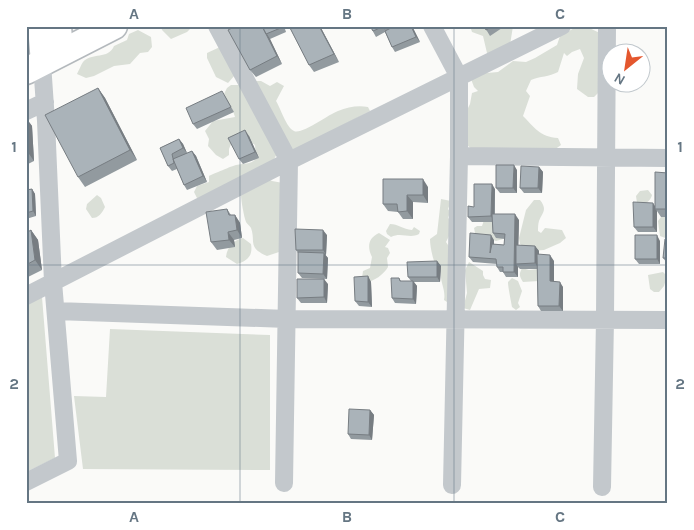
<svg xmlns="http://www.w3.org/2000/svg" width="694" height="530" font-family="Karla,sans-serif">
  <rect width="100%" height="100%" fill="#fafaf8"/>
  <!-- green -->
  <path fill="#dadfd7" d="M161,26H193L187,32L171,39L162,30Z
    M470,26H513L510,45L496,56L487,53L483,36L472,32Z
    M578,26H585L604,35L603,88L594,97H588L577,89L578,74L584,58L580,49L572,52L567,56L564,53L558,72C549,77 540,76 531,80L526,91L530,96L523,116C534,127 540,137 558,138L561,145L554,150L475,152L467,145L466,112L470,104L472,93L478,91L474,87L471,79L476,74L498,72L513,61L526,62L535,58L557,45L560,36Z
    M138,30L151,37L152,47L148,52L140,53L130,64L114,66L94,76L86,78L77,74C79,70 81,65 83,62C92,52 108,60 114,46L127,40L129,34Z
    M220,47L235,75L228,83L216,77L207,58V53Z
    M254,81H261L270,86L277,82L284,86L276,101C281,109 286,127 294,131C302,135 329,114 338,111C348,107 358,105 368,107L370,111L299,148L278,152L273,161L208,197L197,198L194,192L197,186L209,182V176C213,174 232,166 236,165C245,163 249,165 256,159L255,145L248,140L233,139L229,149V155L223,159L216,155L208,146L209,139L205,131L213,121L235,117L233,111L224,94L227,88L231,85H239Z
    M266,178L272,181L283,183L279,252L267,256C247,247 256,242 251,228C250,226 247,224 246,222C244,217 241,200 241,195Z
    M648,190L652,195C650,202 644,206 637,203L636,196L640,191Z
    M97,195L101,198L105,207C102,213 99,218 92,218L86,209L87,204Z
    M441,199L451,201L448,209L450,212L448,218L452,221L449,236L446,242L450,248L454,297L447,302L444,300C446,290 440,283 441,273C434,267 430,248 430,239L437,234Z
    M534,200H540C548,210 542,213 539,221C538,224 538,228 538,231L541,233L545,228L562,230L566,238L560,243L544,250L531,251L520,244L519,238L526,210Z
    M668,216V239L660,236L658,221L661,217Z
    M484,220L494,222L503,239L496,241L491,239H481L475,233L474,228L477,226H482Z
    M390,224C398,224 403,229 412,230L414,227L420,231L419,234C410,239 401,232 391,237L387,234L386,231Z
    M379,233L390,240L385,247L388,248L390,253L387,258L388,267C384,274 374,282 365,282L362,278L363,271L370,268L372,257C367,247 368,238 379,233Z
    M243,238L251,244C253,255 248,261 237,264L226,257C227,248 233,240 243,238Z
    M469,262L483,271V275L485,279L491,280L490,288L479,289L470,310L463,308L467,293L465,270Z
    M522,268L529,270L538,269L539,281L523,282C519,276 519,274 522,268Z
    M663,272L667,276L664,286L659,292H654L650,289L648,275Z
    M512,278L518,281L522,291L518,303L520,307L516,310L512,307C511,301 508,287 508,282Z
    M42,297L55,458L26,472V305Z
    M110,329L270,335V470L83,469L74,396L106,397Z"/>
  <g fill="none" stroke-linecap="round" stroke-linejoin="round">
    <defs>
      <path id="major" d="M39,26L42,63
        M60,26L62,53"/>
      <path id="highway" d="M26,71L114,26"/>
    </defs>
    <!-- major casing -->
    <use href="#major" stroke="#b5babe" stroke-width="25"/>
    <!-- highway casing -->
    <use href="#highway" stroke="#b4b9bd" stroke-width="29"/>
    <!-- minor -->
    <path stroke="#c3c8cc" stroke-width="18" d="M217,26L289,161L284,483
      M432,26L459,77V156L452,485
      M26,111L45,102
      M459,156L668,158
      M26,296L289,161L562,26
      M56,311L287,319L668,320
      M26,482L68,461L53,282L46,121L42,63
      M602,487L605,319L607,26"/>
    <!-- major -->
    <use href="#major" stroke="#fff" stroke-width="22"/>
    <!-- highway -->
    <use href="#highway" stroke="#fff" stroke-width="26"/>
  </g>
  <!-- wall -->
  <path fill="#929a9f" d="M236,26H284L286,32L270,39L282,64L256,77L250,70Z
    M289,26H320L339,62L314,72L309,65Z
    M370,26H412L420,42L395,52L392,47L385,32L376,37Z
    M484,26H505L490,36Z
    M521,26H529L523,29Z
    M98,88L105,98L137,160L85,187L78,177Z
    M225,96L234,112L197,129L193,124Z
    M26,118L32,126L34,161L26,165Z
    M249,136L259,158L243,164L239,159Z
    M179,139L183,144L187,153L192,151L196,156L207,182L187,190L184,185L177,169L172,171L168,166L160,148Z
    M539,167L543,172L542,193H524L520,188Z
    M517,170V193H500L496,188Z
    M668,173V217H661L657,211V232H638L634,227L655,206Z
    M428,187V203L413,202V219H403L398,212L388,211L383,204Z
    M32,189L35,194L36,216L26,219V190Z
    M495,189V214L519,220L518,245L535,246L539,251V255L554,261V281L563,287V311H541L538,306L537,269H520L518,267V277H506L503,272H500L497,267V264L473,262L469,257L494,240V244L504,245L505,239L496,238L493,233L492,222H472L468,217L474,207Z
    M227,209L231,215H235L240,223L242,238L234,240L235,247L217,250L211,242Z
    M31,230L38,240L42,270L26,278V233Z
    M327,235L326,255H325L328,258L327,279L302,278L298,273V253L296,250Z
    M668,239V263H667L663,258Z
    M660,241V264H639L635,259Z
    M437,261L441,266L440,282H414L417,286L416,304L395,303L392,298L399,278L401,281H411L408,277Z
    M368,276L371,282L372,307L359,306L355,301Z
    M328,284L327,303H301L297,298Z
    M370,410L374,415L372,440L351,439L348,434Z"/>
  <!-- shaded-wall -->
  <path fill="#777d82" d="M262,26L270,39L282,64L277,56Z
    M319,26H320L339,62L334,54Z
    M411,26H412L420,42L416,37Z
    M98,88L105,98L137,160L130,150Z
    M26,118L32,126L34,161L27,151Z
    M245,130L249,136L259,158L255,152Z
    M179,139L183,144L187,153L183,148Z
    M192,151L196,156L207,182L203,176Z
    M514,165L517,170V193L513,188Z
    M539,167L543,172L542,193L538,188Z
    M423,179L428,187V203L423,195Z
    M492,184L495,189L494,222L491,216Z
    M32,189L35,194L36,216L33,211Z
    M407,195L413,202V219L407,211Z
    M653,203L657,209H655L657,211V232L653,227Z
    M515,214L519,220L518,264H516L518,267V277L514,272Z
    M235,215L240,223L242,238L237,230Z
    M31,230L38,240L42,270L35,260Z
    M323,230L327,235L326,255L323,250Z
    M228,232L234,240L235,247L229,240Z
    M491,235L494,240V258L490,253Z
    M657,235L660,241V264L657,259Z
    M535,246L539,251V269L535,263Z
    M324,253L328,258L327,279L323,274Z
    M550,255L554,261V286L550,281Z
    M437,261L441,266L440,282L437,277Z
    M368,276L371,282L372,307L368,302Z
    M324,279L328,284L327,303L324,297Z
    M413,281L417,286L416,304L413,299Z
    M560,282L563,287V311L559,306Z
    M370,410L374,415L372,440L369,435Z"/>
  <!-- building -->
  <path fill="#aab3b9" stroke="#777d82" d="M236,26H262L277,56L250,70L228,30Z
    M262,26H283V27L266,34Z
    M289,26H319L334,54L309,65Z
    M370,26H389L384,29L382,27L373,31Z
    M395,26H411L416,37L392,47L385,31Z
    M484,26H493L486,30Z
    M98,88L130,150L78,177L45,115Z
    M222,91L231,107L193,124L186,108Z
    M245,130L255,152L239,159L228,138Z
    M179,139L183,148L172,154L174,163L168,166L160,148Z
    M192,151L203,176L184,185L173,159Z
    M496,165H514L513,188H496Z
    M521,166L539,167L538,188H520Z
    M655,172L668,173V209H655Z
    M383,179H423V195H407V211L398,212L397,204H383Z
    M474,184H492L491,216L468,217V206L474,207Z
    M32,189L33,211L26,213V190Z
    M633,202L653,203V227H634Z
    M227,209L229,215H235L237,230L228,232L229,240L211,242L206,212Z
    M492,214H515L514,272H503V267H497L496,259L469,257L470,233L491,235L490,253L492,244L504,245L505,234L493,233Z
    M295,229L323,230V250H296Z
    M31,230L35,260L26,265V233Z
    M635,235H657V259H635Z
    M665,239H668V258H663Z
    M516,245L535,246V263L516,264Z
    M298,252L324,253L323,274L298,273Z
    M537,254L550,255V281L560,282L559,306H538Z
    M437,261V277H408L407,262Z
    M368,276V302L355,301L354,277Z
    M391,278H399L400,281H413V299L392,298Z
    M297,279H324V297L297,298Z
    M349,409L370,410L369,435L348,434Z"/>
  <!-- grid -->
  <path fill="none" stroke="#657683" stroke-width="1" stroke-opacity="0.55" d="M240,26V504M454,26V504M26,265H668"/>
  <!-- border -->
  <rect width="694" height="530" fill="none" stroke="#ffffff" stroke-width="55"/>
  <!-- north arrow -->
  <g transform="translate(626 68) rotate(210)"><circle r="24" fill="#ffffff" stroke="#c1c8cd"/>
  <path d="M0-4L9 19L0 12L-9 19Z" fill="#e4572e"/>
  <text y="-8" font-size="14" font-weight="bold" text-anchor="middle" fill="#657683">N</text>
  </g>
  <rect x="28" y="28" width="638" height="474" fill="none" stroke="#657683" stroke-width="2"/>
  <g font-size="16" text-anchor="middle" font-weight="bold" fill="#657683">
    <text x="134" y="19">A</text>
    <text x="347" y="19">B</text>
    <text x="560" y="19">C</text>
    <text x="14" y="152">1</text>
    <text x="680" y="152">1</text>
    <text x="14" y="389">2</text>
    <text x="680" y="389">2</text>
    <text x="134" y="522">A</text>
    <text x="347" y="522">B</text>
    <text x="560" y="522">C</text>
  </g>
</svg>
